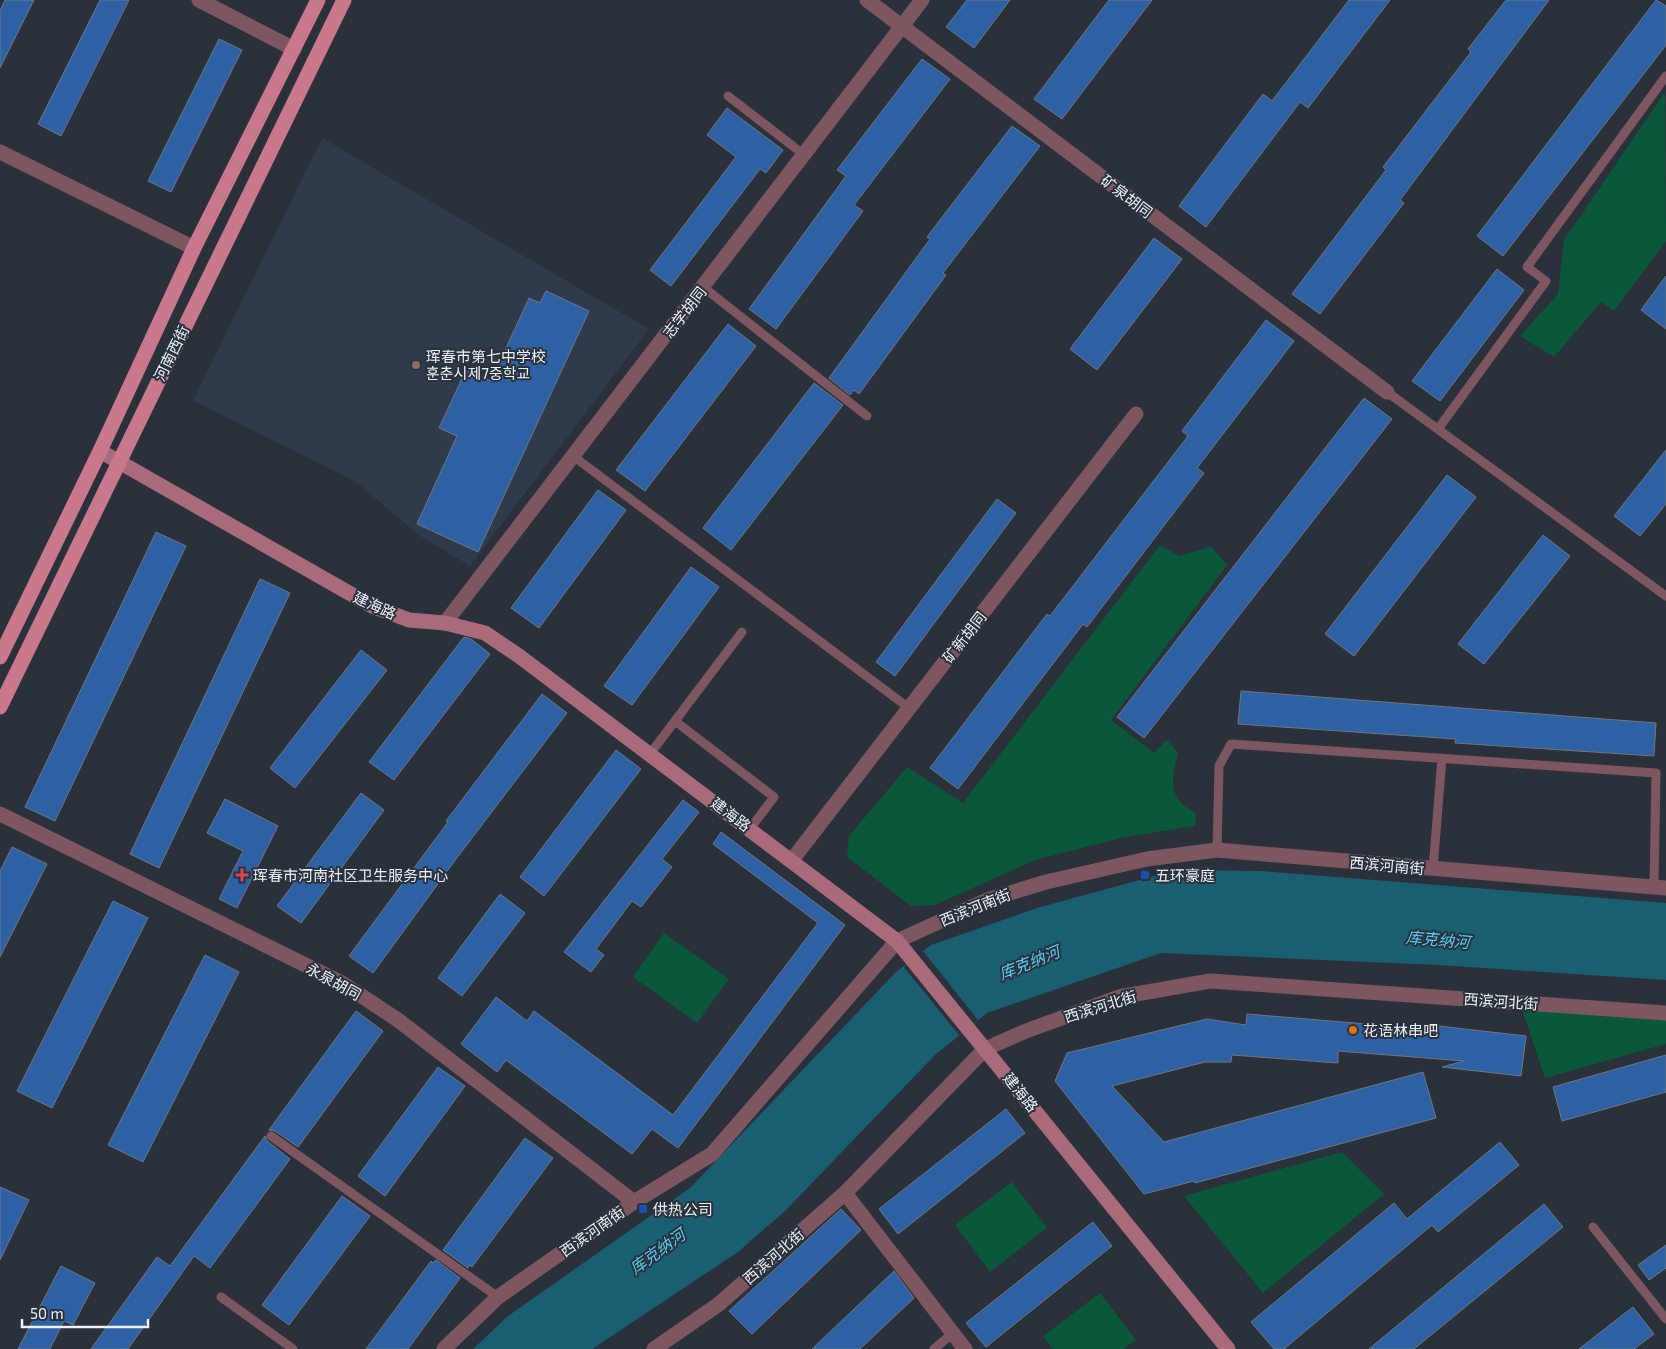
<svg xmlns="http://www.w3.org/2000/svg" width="1666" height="1349" font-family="'Exo 2','Noto Sans SC','Noto Sans KR',sans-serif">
  <rect width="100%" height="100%" fill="#2a313b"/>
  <!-- built -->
  <path fill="#2f3b4a" d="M322,138L649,329L470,566L420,536L355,481L193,401Z"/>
  <!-- green -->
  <path fill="#0a573a" d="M1665,92L1666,241L1614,311L1601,302L1554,357L1520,336L1558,294L1564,240Z
    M1160,545L1179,556L1211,547L1227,565L1111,720L1154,753L1167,740L1178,753C1171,782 1167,797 1196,813L1195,826L1121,838L1035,860L935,905L911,906L847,857L849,836L907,767L963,803Z
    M664,933L729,979L697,1023L633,977Z
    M1522,1009L1666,1017V1044L1545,1078Z
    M1342,1152L1384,1194L1263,1293L1184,1196Z
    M1012,1182L1047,1228L990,1272L955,1225Z
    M1100,1293L1136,1340L1123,1349H1053L1043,1336Z"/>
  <!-- water -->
  <path fill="#1a5e71" d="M1176,870L1262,871L1666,903V980L1438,965L1161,953L987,1013L935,1055L786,1210L738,1252L592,1349H473L508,1316L690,1188L896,972L931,945L1037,908Z"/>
  <!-- pier -->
  <path fill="#2a313b" d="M923,951L978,1020L959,1035L904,967Z"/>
  <!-- building -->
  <path fill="#2d61a3" stroke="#6f7783" d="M5,0H34L0,68V11Z
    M100,0H129L61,136L38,124Z
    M967,0H1010L974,48L946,27Z
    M1109,0H1152L1062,119L1034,99Z
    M1349,0H1390L1308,108L1300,102L1206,227L1179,206L1263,94L1272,101Z
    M1506,0H1549L1400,200L1404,203L1320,314L1292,294L1386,170L1383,167L1471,52L1468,49Z
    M1656,0L1666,6V45L1503,256L1477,236Z
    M219,39L242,50L171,192L148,181Z
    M922,59L950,79L854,205L863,211L776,329L749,309L846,176L837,170Z
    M727,108L783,150L766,173L760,169L671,286L650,270L736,157L707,135Z
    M1012,126L1040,146L943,273L946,275L859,394L854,390L850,395L829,378L930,239L927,237Z
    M1154,238L1182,259L1097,370L1070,349Z
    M1497,269L1524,290L1440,401L1412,381Z
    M1666,276V329L1641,310Z
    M546,291L589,311L478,552L417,524L457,436L439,428L466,370L491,381L529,298L540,303Z
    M1266,320L1294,341L1197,468L1204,473L1087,627L1083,624L958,789L930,768L1047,614L1050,616L1188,436L1182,431Z
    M728,324L756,346L645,491L616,470Z
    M814,383L843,405L731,550L703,528Z
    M1364,398L1392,419L1144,738L1117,717Z
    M1666,450V504L1640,536L1614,516Z
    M1447,475L1476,497L1354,656L1325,634Z
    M598,490L626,510L539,628L511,608Z
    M997,499L1016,513L895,676L876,662Z
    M156,532L186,546L55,821L25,807Z
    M1543,535L1570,556L1484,664L1458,644Z
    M691,567L719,587L632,705L604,686Z
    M260,579L290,593L159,868L130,854Z
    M464,637L471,639L490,654L394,780L369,762Z
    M361,650L387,670L295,788L270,768Z
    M1241,691L1656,723L1654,756L1455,743L1456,739L1238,724Z
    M542,694L567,713L456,859L373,973L349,956L448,822L446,821Z
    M616,750L641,769L544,896L520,877Z
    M361,793L384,810L301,923L277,906Z
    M225,799L278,826L237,908L219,899L243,851L207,833Z
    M683,800L699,812L662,859L672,867L641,907L632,901L596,949L604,955L591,972L564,952Z
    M721,832L845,925L678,1148L652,1129L632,1154L506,1060L497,1072L461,1044L496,997L527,1021L534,1011L673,1115L818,923L713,844Z
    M12,847L47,864L0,957V871Z
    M500,894L525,913L462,996L438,978Z
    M113,901L148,918L52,1108L17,1091Z
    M205,955L239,972L143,1162L108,1145Z
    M356,1011L383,1031L298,1147L275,1131L269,1130Z
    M1247,1014L1438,1030L1439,1026L1526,1036L1521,1076L1442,1067L1464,1061L1338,1051V1063L1232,1055L1231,1062H1205L1112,1086L1164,1142L1423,1072L1436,1118L1195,1183L1194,1181L1144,1194L1055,1081L1067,1053L1207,1019L1246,1025Z
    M1666,1055V1092L1562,1121L1553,1087Z
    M438,1067L465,1086L385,1196L358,1176Z
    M1006,1109L1025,1133L898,1234L879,1209Z
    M265,1136L267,1141L290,1159L210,1268L194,1256L128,1349H91L157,1257L170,1266Z
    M525,1138L553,1158L472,1267L470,1265L468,1268L443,1250Z
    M1500,1142L1519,1165L1438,1232L1432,1225L1284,1349H1274L1251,1322L1394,1203L1407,1219Z
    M0,1187L29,1200L0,1260Z
    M342,1196L370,1216L289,1325L262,1305Z
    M1544,1204L1563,1227L1414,1349H1369Z
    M841,1209L861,1230L752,1334L729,1311Z
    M1093,1222L1112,1246L986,1347L966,1323Z
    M1666,1245V1268L1649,1280L1638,1265Z
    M436,1260L460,1278L408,1349H366L431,1261L433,1263Z
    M61,1266L95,1283L73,1325L64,1321L50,1349H18Z
    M894,1271L914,1298L860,1349H812Z
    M1633,1307L1654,1334L1634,1349H1579Z"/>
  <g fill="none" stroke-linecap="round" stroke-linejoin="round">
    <!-- lane -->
    <path stroke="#7e565f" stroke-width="9" d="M728,96L803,154
      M703,287L867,416
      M1387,392L1666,596
      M1438,429L1546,281L1527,267L1666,76
      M573,456L909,708
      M675,721L774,797L750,829
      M650,754L742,632
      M1217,850L1219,766L1231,744L1656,773L1654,887
      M1433,869L1442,758
      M271,1136L498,1297
      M1593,1227L1666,1319
      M221,1297L293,1349
      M934,1349L953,1333"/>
    <!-- street -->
    <path stroke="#7e565f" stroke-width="15" d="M199,0L294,49
      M867,0L1387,392
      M0,152L194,248
      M445,623L922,0
      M0,814L342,983L398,1020L634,1202
      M792,860L1136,414
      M845,1193L965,1349
      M444,1349L498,1297L634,1202L712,1154L897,941L987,900L1046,882L1147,859L1217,850L1666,888
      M654,1349L719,1304L845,1193L985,1049L1026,1031L1119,997L1210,981L1666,1013"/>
    <!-- secondary -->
    <path stroke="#a96a79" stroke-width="15" d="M100,451L372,606L409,620L445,623L485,633L519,656L897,941L1228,1349"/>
    <!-- primary -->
    <path stroke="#ca798d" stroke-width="15" d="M0,657L100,451L194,248L318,0
      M0,707L344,0"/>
  </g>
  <!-- markers -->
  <circle fill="#8d6e63" stroke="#2a313b" stroke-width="2" cx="416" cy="365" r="5"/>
  <path fill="#e0444e" stroke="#2a313b" stroke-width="2" d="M239.5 867.5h5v5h5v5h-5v5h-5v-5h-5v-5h5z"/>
  <g fill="#1a4fb4" stroke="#2a313b" stroke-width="2">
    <rect x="1140" y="870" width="10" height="10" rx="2.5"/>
    <rect x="638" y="1204" width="10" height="10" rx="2.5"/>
  </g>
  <circle fill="#e8710a" stroke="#2a313b" stroke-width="2" cx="1353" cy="1030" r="5"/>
  <g text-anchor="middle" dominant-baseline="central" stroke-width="4" stroke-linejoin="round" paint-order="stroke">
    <!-- street labels -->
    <g font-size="15" fill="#edf2f9" stroke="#2a313b">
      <text transform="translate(1127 196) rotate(37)">矿泉胡同</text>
      <text transform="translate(684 312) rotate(-52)">志学胡同</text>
      <text transform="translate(171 353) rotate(-64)">河南西街</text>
      <text transform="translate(375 605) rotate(25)">建海路</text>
      <text transform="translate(964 637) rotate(-52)">矿新胡同</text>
      <text transform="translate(731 814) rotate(37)">建海路</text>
      <text transform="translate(1387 865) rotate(5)">西滨河南街</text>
      <text transform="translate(975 907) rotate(-22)">西滨河南街</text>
      <text transform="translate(334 981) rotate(29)">永泉胡同</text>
      <text transform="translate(1501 1001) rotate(4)">西滨河北街</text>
      <text transform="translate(1100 1006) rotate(-17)">西滨河北街</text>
      <text transform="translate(1021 1092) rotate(51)">建海路</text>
      <text transform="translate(592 1231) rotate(-35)">西滨河南街</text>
      <text transform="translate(773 1256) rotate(-41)">西滨河北街</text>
    </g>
    <!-- poi labels -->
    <g font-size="15" fill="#edf2f9" stroke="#2a313b" text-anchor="start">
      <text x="426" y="356">珲春市第七中学校<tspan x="426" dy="17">훈춘시제7중학교</tspan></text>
      <text x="253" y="875">珲春市河南社区卫生服务中心</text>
      <text x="1155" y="875">五环豪庭</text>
      <text x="1363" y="1030">花语林串吧</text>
      <text x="653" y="1209">供热公司</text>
    </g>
    <!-- water labels -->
    <g font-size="16" font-style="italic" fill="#54d1f6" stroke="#2a313b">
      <text transform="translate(1438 939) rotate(5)">库克纳河</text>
      <text transform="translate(1029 962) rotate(-22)">库克纳河</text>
      <text transform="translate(657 1251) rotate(-36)">库克纳河</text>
    </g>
  </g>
  <!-- scale -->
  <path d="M22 1319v8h126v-8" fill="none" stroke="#edf2f9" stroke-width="2.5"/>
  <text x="30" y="1319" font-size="15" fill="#edf2f9" stroke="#2a313b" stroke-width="4" paint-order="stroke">50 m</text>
</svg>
